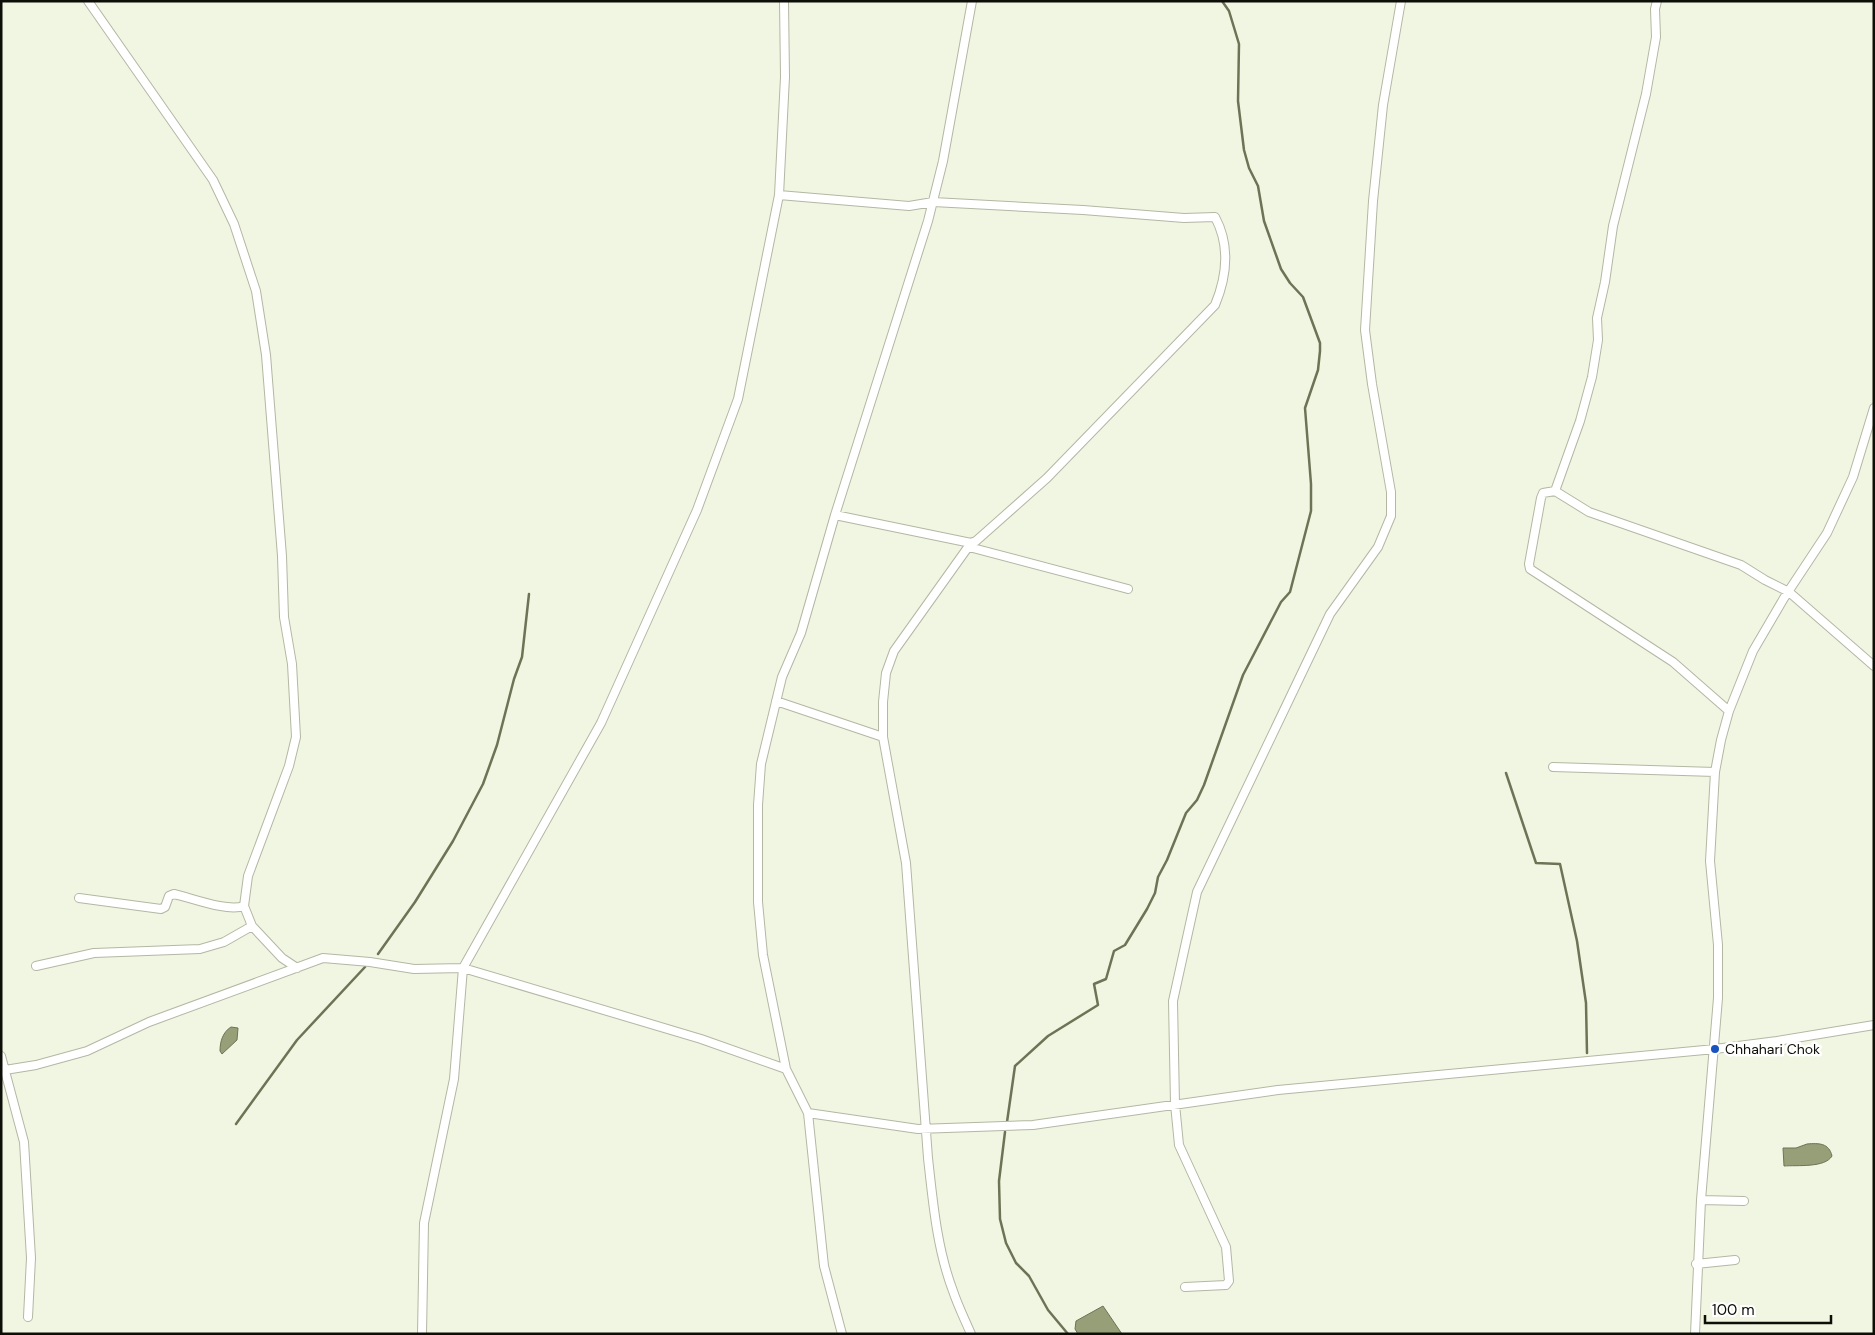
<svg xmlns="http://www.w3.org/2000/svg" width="1875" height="1335" font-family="'DM Sans',sans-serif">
  <rect width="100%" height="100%" fill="#f1f6e2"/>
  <!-- water -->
  <path fill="#979f78" stroke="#6d7456" d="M231,1027L238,1028L237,1040L222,1054L220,1051C220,1041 223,1032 231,1027Z
    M1807,1144C1819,1143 1829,1143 1832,1156C1825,1168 1797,1165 1784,1166L1783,1148H1796Z
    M1103,1306L1122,1334H1078L1075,1329L1076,1321Z"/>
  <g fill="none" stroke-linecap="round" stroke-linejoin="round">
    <!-- stream -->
    <path stroke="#6d7456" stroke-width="2.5" d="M1506,773L1536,863L1560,864L1577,941L1586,1003L1587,1053
      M378,954L415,902L453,841L483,784L497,745L514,679L522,657L529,594
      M1007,1122L1015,1066L1048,1036L1098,1005L1094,984L1106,979L1114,951L1125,945L1147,909L1155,893L1158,877L1167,860L1186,813L1197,800L1204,785L1243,675L1281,602L1290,592L1311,511V484L1305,408L1318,370L1320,351V343L1303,297L1290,283L1281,269L1264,221L1258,186L1249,168L1244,150L1238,101L1239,44L1229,11L1222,1
      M236,1124L297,1040L365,967
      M1005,1132L999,1181L1000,1219L1006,1243L1016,1263L1029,1276L1048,1310L1068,1334"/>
    <defs>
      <path id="street" d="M88,1L213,180L234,224L256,291L266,355L282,556L284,617L292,664L296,737L289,766L248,876L244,906L252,926L282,958L297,968
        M1657,1L1655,9L1656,37L1646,94L1613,226L1605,282L1597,318L1598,340L1592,377L1580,421L1555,491L1589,512L1741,565L1765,580L1789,592L1874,666
        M779,195L909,206L933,202L1083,210L1184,218L1215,217C1230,245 1227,276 1215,305L1047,478L976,541L971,543L835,515
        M1555,491L1543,493L1541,498L1529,564L1530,569L1673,662L1729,711
        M969,547L1128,589
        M776,701L883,737
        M1553,767L1715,772
        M79,898L161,909L165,907L169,896L174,894C192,898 227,912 244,906
        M36,966L94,953L200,949L224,942L252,926
        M1,1056L24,1142L31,1258L28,1317
        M786,1069L763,955L758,902V805L761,764L782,677L801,633L835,515L928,221L943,161L972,1
        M5,1070L36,1065L87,1051L149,1022L323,958L370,962L414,969L463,968L701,1039L786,1069L808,1113L918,1129L1033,1125L1278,1090L1715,1049L1777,1041L1874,1025
        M808,1113L824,1266L842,1334
        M1701,1200L1744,1201
        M1696,1264L1735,1260
        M1185,1287L1226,1285L1229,1281L1226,1247L1179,1145L1175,1104L1173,1001L1197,892L1330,614L1378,547L1391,516V492L1372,384L1365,330L1373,201L1383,105L1401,1
        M422,1334L424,1223L454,1079L463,968L601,723L697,510L738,399L779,195L785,77L784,1
        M971,1334C965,1320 958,1306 953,1291C937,1249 933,1203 928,1158L906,863L883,737V702L886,673L894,651L971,543
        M1695,1334L1701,1200L1718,998V945L1710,861L1715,772L1721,740L1729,711L1753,651L1784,598L1827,533L1853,477L1874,408"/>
    </defs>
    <!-- street casing -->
    <use href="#street" stroke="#b3b7a4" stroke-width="10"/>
    <!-- street -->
    <use href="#street" stroke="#fff" stroke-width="8"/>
  </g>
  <!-- markers -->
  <circle fill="#1953bf" stroke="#fff" stroke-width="2" cx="1715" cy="1049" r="5"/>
  <g text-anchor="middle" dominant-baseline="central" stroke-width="5" stroke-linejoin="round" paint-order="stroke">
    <!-- poi labels -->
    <g font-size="14" fill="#0c0e07" stroke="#fff" text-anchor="start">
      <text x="1725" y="1049">Chhahari Chok</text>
    </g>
  </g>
  <!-- border -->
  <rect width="1875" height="1335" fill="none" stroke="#0c0e07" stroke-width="5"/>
  <!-- scale -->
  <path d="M1705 1315v8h126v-8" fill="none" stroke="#0c0e07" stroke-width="2.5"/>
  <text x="1712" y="1315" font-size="15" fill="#0c0e07" stroke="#ffffff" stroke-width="4" paint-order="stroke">100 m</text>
</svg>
